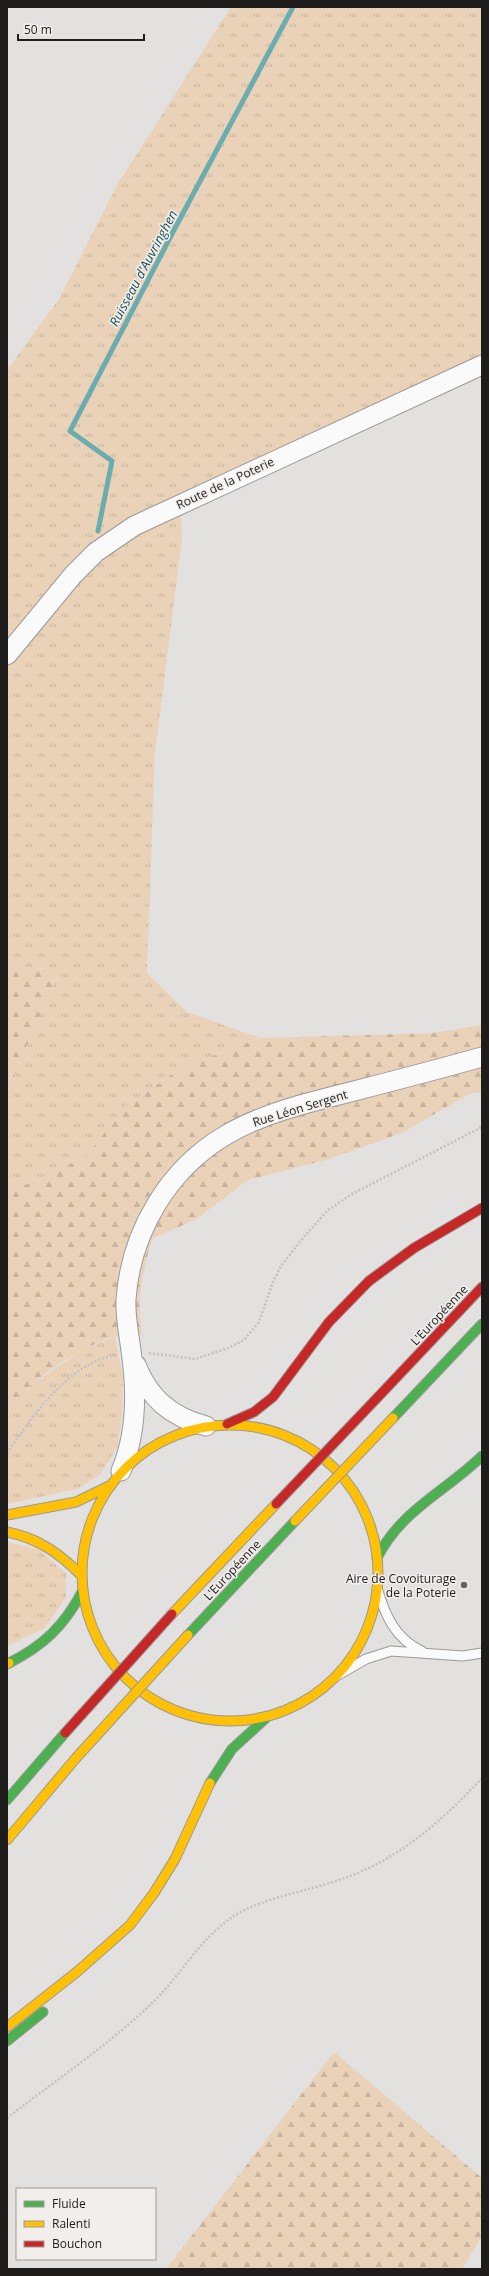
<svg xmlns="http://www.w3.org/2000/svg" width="489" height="2276" font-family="'Open Sans',sans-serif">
  <defs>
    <pattern id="grass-tufts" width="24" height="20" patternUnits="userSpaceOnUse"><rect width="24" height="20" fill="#ead2b9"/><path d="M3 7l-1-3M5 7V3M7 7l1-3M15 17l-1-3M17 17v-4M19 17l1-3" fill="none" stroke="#c8b49e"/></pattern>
    <pattern id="forest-firs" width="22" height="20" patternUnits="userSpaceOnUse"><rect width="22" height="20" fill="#ead2b9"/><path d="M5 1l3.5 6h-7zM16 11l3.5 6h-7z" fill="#c8b49e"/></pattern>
  </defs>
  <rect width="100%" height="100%" fill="#e3e1df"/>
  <!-- grass -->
  <path fill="url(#grass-tufts)" d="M231,7H482V373L181,513L182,539L155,753L147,973L187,1012L260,1038L181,1068L122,1109L89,1155L7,1194V1093L59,970L7,966V370L59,299L117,185Z
    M115,1337L123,1376L122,1414L118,1446L100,1475L77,1489L7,1504V1409L21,1392L82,1350Z
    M7,1542L39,1550L66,1573V1597L45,1628L7,1646Z"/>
  <!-- forest -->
  <path fill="url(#forest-firs)" d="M7,966L59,970L7,1093Z
    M482,1025V1091L467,1095L402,1133L326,1160L248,1180L195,1220L153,1238C142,1270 136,1300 142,1334C133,1335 122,1335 114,1337C77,1348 31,1380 7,1409V1194L88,1155L122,1109L181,1068L260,1038L433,1033Z
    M334,2052L482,2178V2236L462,2269H166Z"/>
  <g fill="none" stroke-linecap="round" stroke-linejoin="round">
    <!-- stream -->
    <path stroke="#6badaf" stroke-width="5" d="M98,531L112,461L70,431L174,230L293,7"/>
    <defs>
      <path id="lane" d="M377,1588C385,1615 395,1639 422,1651
        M338,1675L366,1659L391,1651L463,1656L482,1653"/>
      <path id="street" d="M7,655L73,575L96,552L134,526L162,513L482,365
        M136,1365C149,1398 171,1417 206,1426
        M121,1471C137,1433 137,1391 131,1351C129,1333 125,1317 126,1299C131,1232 168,1169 226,1135C265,1112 311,1102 354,1091C397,1080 439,1069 482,1057"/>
      <path id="fast" d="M393,1418L482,1324
        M377,1558C401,1510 445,1492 482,1456
        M188,1635L295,1521
        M9,1663C43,1646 64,1626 82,1592
        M210,1783L232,1749L266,1718
        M7,1800L65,1733
        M7,2041L43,2012"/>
      <path id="slow" d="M82 1573a148 148 0 1 1 296 0a148 148 0 1 1-296 0Z
        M7,1515L76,1502L109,1486
        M7,1532C38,1538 59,1553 81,1575
        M172,1614L276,1504
        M7,1664L9,1663
        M7,1840L76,1758
        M130,1925L154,1893L175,1859L210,1783
        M7,2027L78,1971L130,1925"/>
      <path id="jam" d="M378,1397L482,1287
        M227,1424L254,1412L273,1397L329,1322L369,1281L414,1248L482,1208"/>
    </defs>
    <!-- lane casing -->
    <use href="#lane" stroke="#9a9998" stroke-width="11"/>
    <!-- street casing -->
    <use href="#street" stroke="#9a9998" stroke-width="21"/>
    <!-- fast casing -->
    <use href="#fast" stroke="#9a9998" stroke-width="11"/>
    <!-- slow casing -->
    <use href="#slow" stroke="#9a9998" stroke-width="11"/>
    <!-- jam casing -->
    <use href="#jam" stroke="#9a9998" stroke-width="11"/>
    <!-- path -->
    <path stroke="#c3c2c2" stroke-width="2.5" stroke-dasharray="2 2" stroke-linecap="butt" d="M149,1353L195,1359L228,1348L244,1340L259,1322L273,1282L281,1266L303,1238L328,1210L352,1194L482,1127
      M7,1453C34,1415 66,1365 115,1355
      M7,2118C55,2081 107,2046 151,2004C180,1977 200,1938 234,1916C260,1899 306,1891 336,1881C396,1862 440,1823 482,1778"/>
    <!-- lane -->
    <use href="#lane" stroke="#fbfafa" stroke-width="9"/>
    <!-- street -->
    <use href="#street" stroke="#fbfafa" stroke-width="19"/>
    <!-- fast -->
    <use href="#fast" stroke="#4caf50" stroke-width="9"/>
    <!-- slow -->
    <use href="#slow" stroke="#ffc107" stroke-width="9"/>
    <!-- jam -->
    <use href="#jam" stroke="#c62828" stroke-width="9"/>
    <defs>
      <path id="slow-bridge" d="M295,1521L393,1418
        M76,1758L188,1635"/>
      <path id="jam-bridge" d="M276,1504L378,1397
        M65,1733L172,1614"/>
    </defs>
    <!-- slow-bridge casing -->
    <use href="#slow-bridge" stroke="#9a9998" stroke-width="11" stroke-linecap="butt"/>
    <!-- jam-bridge casing -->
    <use href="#jam-bridge" stroke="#9a9998" stroke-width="11" stroke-linecap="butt"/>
    <!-- slow-bridge -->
    <use href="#slow-bridge" stroke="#ffc107" stroke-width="9"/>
    <!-- jam-bridge -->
    <use href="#jam-bridge" stroke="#c62828" stroke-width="9"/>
  </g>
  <!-- markers -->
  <circle fill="#636260" stroke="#f1eeeb" stroke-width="1.5" cx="464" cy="1585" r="4"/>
  <g text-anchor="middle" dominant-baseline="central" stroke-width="3" stroke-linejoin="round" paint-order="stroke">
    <!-- street labels -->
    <g font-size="12" fill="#1e1d1c" stroke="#f1eeeb">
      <text transform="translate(225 483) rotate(-25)">Route de la Poterie</text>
      <text transform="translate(300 1108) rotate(-17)">Rue Léon Sergent</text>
      <text transform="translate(439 1315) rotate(-47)">L'Européenne</text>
      <text transform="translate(232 1570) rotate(-47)">L'Européenne</text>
    </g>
    <!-- poi labels -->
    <g font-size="12" fill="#1e1d1c" stroke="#f1eeeb" text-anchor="end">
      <text x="456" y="1578">Aire de Covoiturage<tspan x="456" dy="14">de la Poterie</tspan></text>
    </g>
    <!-- water labels -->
    <g font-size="13" font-style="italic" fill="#1b5153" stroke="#f1eeeb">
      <text transform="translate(143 268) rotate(-62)">Ruisseau d'Auvringhen</text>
    </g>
  </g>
  <!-- border -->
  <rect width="489" height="2276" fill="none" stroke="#1e1d1c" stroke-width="16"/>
  <!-- legend -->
  <rect x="16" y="2188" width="140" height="72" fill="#f1eeeb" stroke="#9d9a98"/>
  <rect x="24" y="2201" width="20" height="6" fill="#4caf50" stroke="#9d9a98"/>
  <text x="52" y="2208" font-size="12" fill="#1e1d1c">Fluide</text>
  <rect x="24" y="2221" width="20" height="6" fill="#ffc107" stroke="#9d9a98"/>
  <text x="52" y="2228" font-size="12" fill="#1e1d1c">Ralenti</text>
  <rect x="24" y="2241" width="20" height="6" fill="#c62828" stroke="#9d9a98"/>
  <text x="52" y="2248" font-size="12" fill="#1e1d1c">Bouchon</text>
  <!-- scale -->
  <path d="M18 34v6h126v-6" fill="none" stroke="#1e1d1c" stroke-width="2"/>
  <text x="24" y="34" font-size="12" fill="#1e1d1c" stroke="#f1eeeb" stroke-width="3" paint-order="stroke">50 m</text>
</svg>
